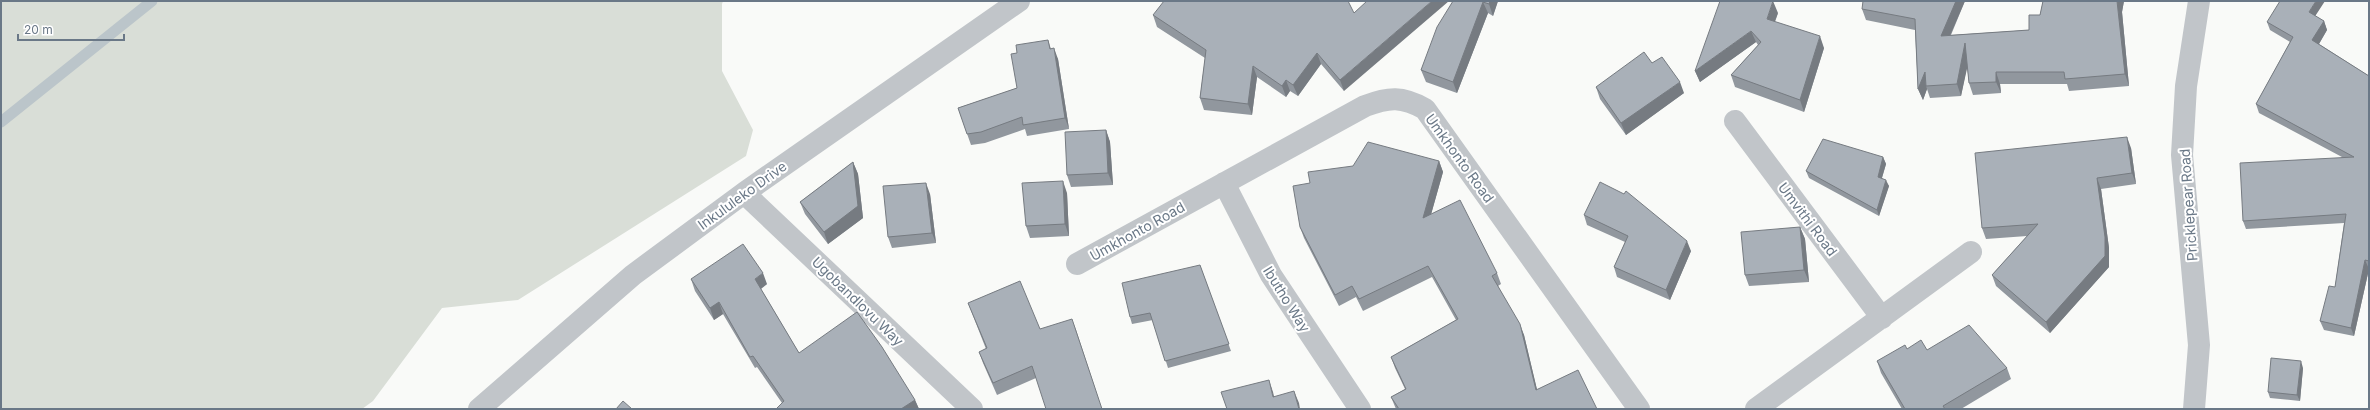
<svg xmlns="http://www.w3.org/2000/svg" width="2370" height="410" font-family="Inter,sans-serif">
  <rect width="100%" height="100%" fill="#f9faf8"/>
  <!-- green -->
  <path fill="#d9ded7" d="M1,1H723L722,4V71L753,130L746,156L518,300L442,308L373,401L362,409H1Z"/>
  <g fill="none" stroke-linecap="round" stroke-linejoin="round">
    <!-- stream -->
    <path stroke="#bbc5ca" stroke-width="11" d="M1,122L152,1"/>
    <!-- minor -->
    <path stroke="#c1c5c9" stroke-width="22" d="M1735,121L1882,318
      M1224,183L1271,275L1360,409
      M744,193L972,409
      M1077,264L1365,106C1389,97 1402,96 1425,109L1639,409
      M479,409L633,275L744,193L1019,1
      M1756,409L1971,252
      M2194,409L2199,345L2182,155L2186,86L2199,1"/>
  </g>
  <!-- wall -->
  <path fill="#91979e" d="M1348,1L1344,91L1321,64L1298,96L1290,91L1286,97L1257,77L1252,115L1204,110L1200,98L1205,58L1157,27L1153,15Z
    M1453,1H1498L1493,16L1488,13L1457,93L1426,82L1421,70Z
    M1965,1L1951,35L2029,30L2040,15L2043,1H2124L2122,12L2129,86L2069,91L2067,84H2000L2001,93L1973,95L1969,83L1967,66L1961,96L1930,98L1927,89L1923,100L1918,89L1915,30L1866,20L1862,9Z
    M1778,13L1775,22L1824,48L1804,112L1735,87L1731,75L1758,45L1756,42L1700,82L1695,71Z
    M2315,16L2324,21L2327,30L2319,44L2369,76V269L2354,336L2324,330L2320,321L2335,287L2344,223L2246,229L2243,221L2342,157L2259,113L2256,104L2290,42L2270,30L2267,22Z
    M1048,40L1051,49L1058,59L1069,129L1027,136L1025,129L985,143L971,145L958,108L1017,88V53Z
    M1596,87L1684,93L1626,135L1600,99Z
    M1106,130L1110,142L1113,185L1071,187L1067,175Z
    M2131,148L2136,184L2101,189L2109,248V267L2050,333L1996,286L1992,275L2027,236L1986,239L1982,228Z
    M1883,157L1886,164L1882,178L1889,186L1879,216L1809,178L1806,171Z
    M1439,161L1443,172L1431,214L1497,273L1501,284L1498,286L1524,335L1537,390L1597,409H1396L1391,397L1405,389L1395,368L1391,357L1456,320L1432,277L1363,311L1356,297L1339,306L1304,238L1300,227Z
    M853,162L858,174L863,218L828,244L805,214L800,202Z
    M1067,193L1069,236L1030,238L1026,226Z
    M930,194L936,243L892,248L888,237Z
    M1584,215L1691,251L1670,300L1617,277L1614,267L1625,242L1587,225Z
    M1800,227L1805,239L1809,282L1749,286L1745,275Z
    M1200,265L1231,351L1168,368L1153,320L1132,324L1130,317Z
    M691,279L767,284L761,289L799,353L915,400L919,409H776L782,403L757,367L755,368L723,314L714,320L695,291Z
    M968,303L1040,329L1076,330L1036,378L997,395L983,363L979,352L986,349Z
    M1907,349L1927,350L2007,368L2011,379L1961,409H1902L1881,373L1877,361Z
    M2303,368L2300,401L2270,398L2268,392Z"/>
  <!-- shaded-wall -->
  <path fill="#767b81" d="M1432,1H1449L1344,91L1340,80Z
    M1490,1H1498L1493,16L1489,4Z
    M1773,1L1778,13L1771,31L1767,19Z
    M1956,1H1965L1945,47L1941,36Z
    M2117,1H2124L2122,12L2129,86L2125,74Z
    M2316,1H2325L2312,21L2309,12Z
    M1483,2L1488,13L1457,93L1453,82Z
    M2324,21L2327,30L2316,49L2312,40Z
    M1751,31L1756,42L1700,82L1695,71Z
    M1820,36L1824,48L1804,112L1800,100Z
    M1965,43L1970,55L1961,96L1957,84Z
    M1054,48L1058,59L1069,129L1065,118Z
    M1317,53L1321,64L1298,96L1293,85Z
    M1253,66L1257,77L1252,115L1248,104Z
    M1925,72L1926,86L1927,89L1923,100L1918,89Z
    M1996,72L2000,84L2001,93L1996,82Z
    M1286,80L1290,91L1286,97L1282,86Z
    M1680,82L1684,93L1626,135L1621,123Z
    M1106,130L1110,142L1113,185L1108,173Z
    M2127,137L2131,148L2136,184L2132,173Z
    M1883,157L1886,164L1880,184L1878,177Z
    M1439,161L1443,172L1427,229L1423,218Z
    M853,162L858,174L863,218L828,244L824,232Z
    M2097,178L2101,189L2109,248V267L2050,333L2046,322Z
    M1886,180L1889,186L1879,216L1877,210Z
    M1063,181L1067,193L1069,236L1065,224Z
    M926,183L930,194L936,243L932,233Z
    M1800,227L1805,239L1809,282L1804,270Z
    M1687,241L1691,251L1670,300L1666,290Z
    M2365,260L2369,269L2354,336L2351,328Z
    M763,273L767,284L759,290L755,279Z
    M719,302L723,314L714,320L710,308Z
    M1072,319L1076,330L1102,409Z
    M1520,324L1524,335L1540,402L1536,390Z
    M2301,361L2303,368L2300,401L2297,395Z
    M1269,380L1273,392L1277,409L1273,397Z
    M1294,391L1299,403L1300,409H1299Z
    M915,400L919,409H901Z"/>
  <!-- building -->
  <path fill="#a9b0b8" stroke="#767b81" d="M1164,1H1348L1354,13L1367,1H1432L1340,80L1317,53L1293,85L1286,80L1282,86L1253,66L1248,104L1200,98L1206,50L1153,15Z
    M1453,1H1490L1489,4L1483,2L1453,82L1421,70L1437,27Z
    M1720,1H1773L1767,19L1820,36L1800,100L1731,75L1761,42L1751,31L1695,71Z
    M1863,1H1956L1941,36L2029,30V15H2040L2043,1H2117L2125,74L2065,79L2064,72H1996V82L1969,83L1965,43L1957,84L1926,86L1925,72L1918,89L1915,19L1862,9Z
    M2280,1H2316L2309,12L2324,21L2312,40L2369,76V261L2365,260L2351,328L2320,321L2329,286L2335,287L2346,214L2243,221L2240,163L2354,157L2256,104L2293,37L2267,22Z
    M1048,40L1050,49L1054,48L1065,118L1023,125L1022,117L981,132L967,134L958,108L1017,88L1011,54L1017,53L1016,45Z
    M1644,52L1652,63L1662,57L1680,82L1621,123L1596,87Z
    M1106,130L1108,173L1067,175L1065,132Z
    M2127,137L2132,173L2097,178L2105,237V256L2046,322L1992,275L2038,224L1982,228L1975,153Z
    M1823,139L1883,157L1878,177L1886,180L1877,210L1806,171Z
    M1368,142L1439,161L1423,218L1460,200L1497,273L1492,276L1520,324L1536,390L1578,370L1597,409H1473V408L1472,409H1399L1391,397L1406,389L1391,357L1458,319L1428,266L1359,299L1352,286L1335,295L1300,227L1293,186L1310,183L1308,172L1353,166Z
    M853,162L858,206L824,232L800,202Z
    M1063,181L1065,224L1026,226L1022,183Z
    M1600,182L1624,194L1626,191L1687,241L1666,290L1614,267L1628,236L1584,215Z
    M926,183L932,233L888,237L883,186Z
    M1800,227L1804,270L1745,275L1741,232Z
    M743,244L763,273L755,279L799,353L857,312L882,347L915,400L901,409H776L784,401L753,356L750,357L719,302L710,308L691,279Z
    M1200,265L1229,344L1165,361L1150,313L1130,317L1122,283Z
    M1020,281L1040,329L1072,319L1102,409H1046L1032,366L993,383L979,352L987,348L968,303Z
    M1969,325L2007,368L1943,406L1945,409H1905L1877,361L1905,345L1907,349L1921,340L1927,350Z
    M2271,358L2301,361L2297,395L2268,392Z
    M1269,380L1273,397L1294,391L1299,409H1227L1221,392Z
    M623,401L632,409H616Z"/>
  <g text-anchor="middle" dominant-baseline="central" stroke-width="4" stroke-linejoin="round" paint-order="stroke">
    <!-- street labels -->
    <g font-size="14" fill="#6a7887" stroke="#fff">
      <text transform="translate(1460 158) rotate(54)">Umkhonto Road</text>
      <text transform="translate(742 195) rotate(-36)">Inkululeko Drive</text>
      <text transform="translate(2188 205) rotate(-94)">Pricklepear Road</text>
      <text transform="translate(1808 219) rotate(53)">Umvithi Road</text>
      <text transform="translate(1137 231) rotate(-29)">Umkhonto Road</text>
      <text transform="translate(1287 299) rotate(58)">Ibutho Way</text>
      <text transform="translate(858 301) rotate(44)">Ugobandlovu Way</text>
    </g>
  </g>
  <!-- border -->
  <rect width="2370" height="410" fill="none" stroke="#6a7887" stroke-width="4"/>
  <!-- scale -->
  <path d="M18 34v6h106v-6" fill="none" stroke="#6a7887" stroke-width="2"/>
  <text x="24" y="34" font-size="12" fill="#6a7887" stroke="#ffffff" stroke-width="3" paint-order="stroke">20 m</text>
</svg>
